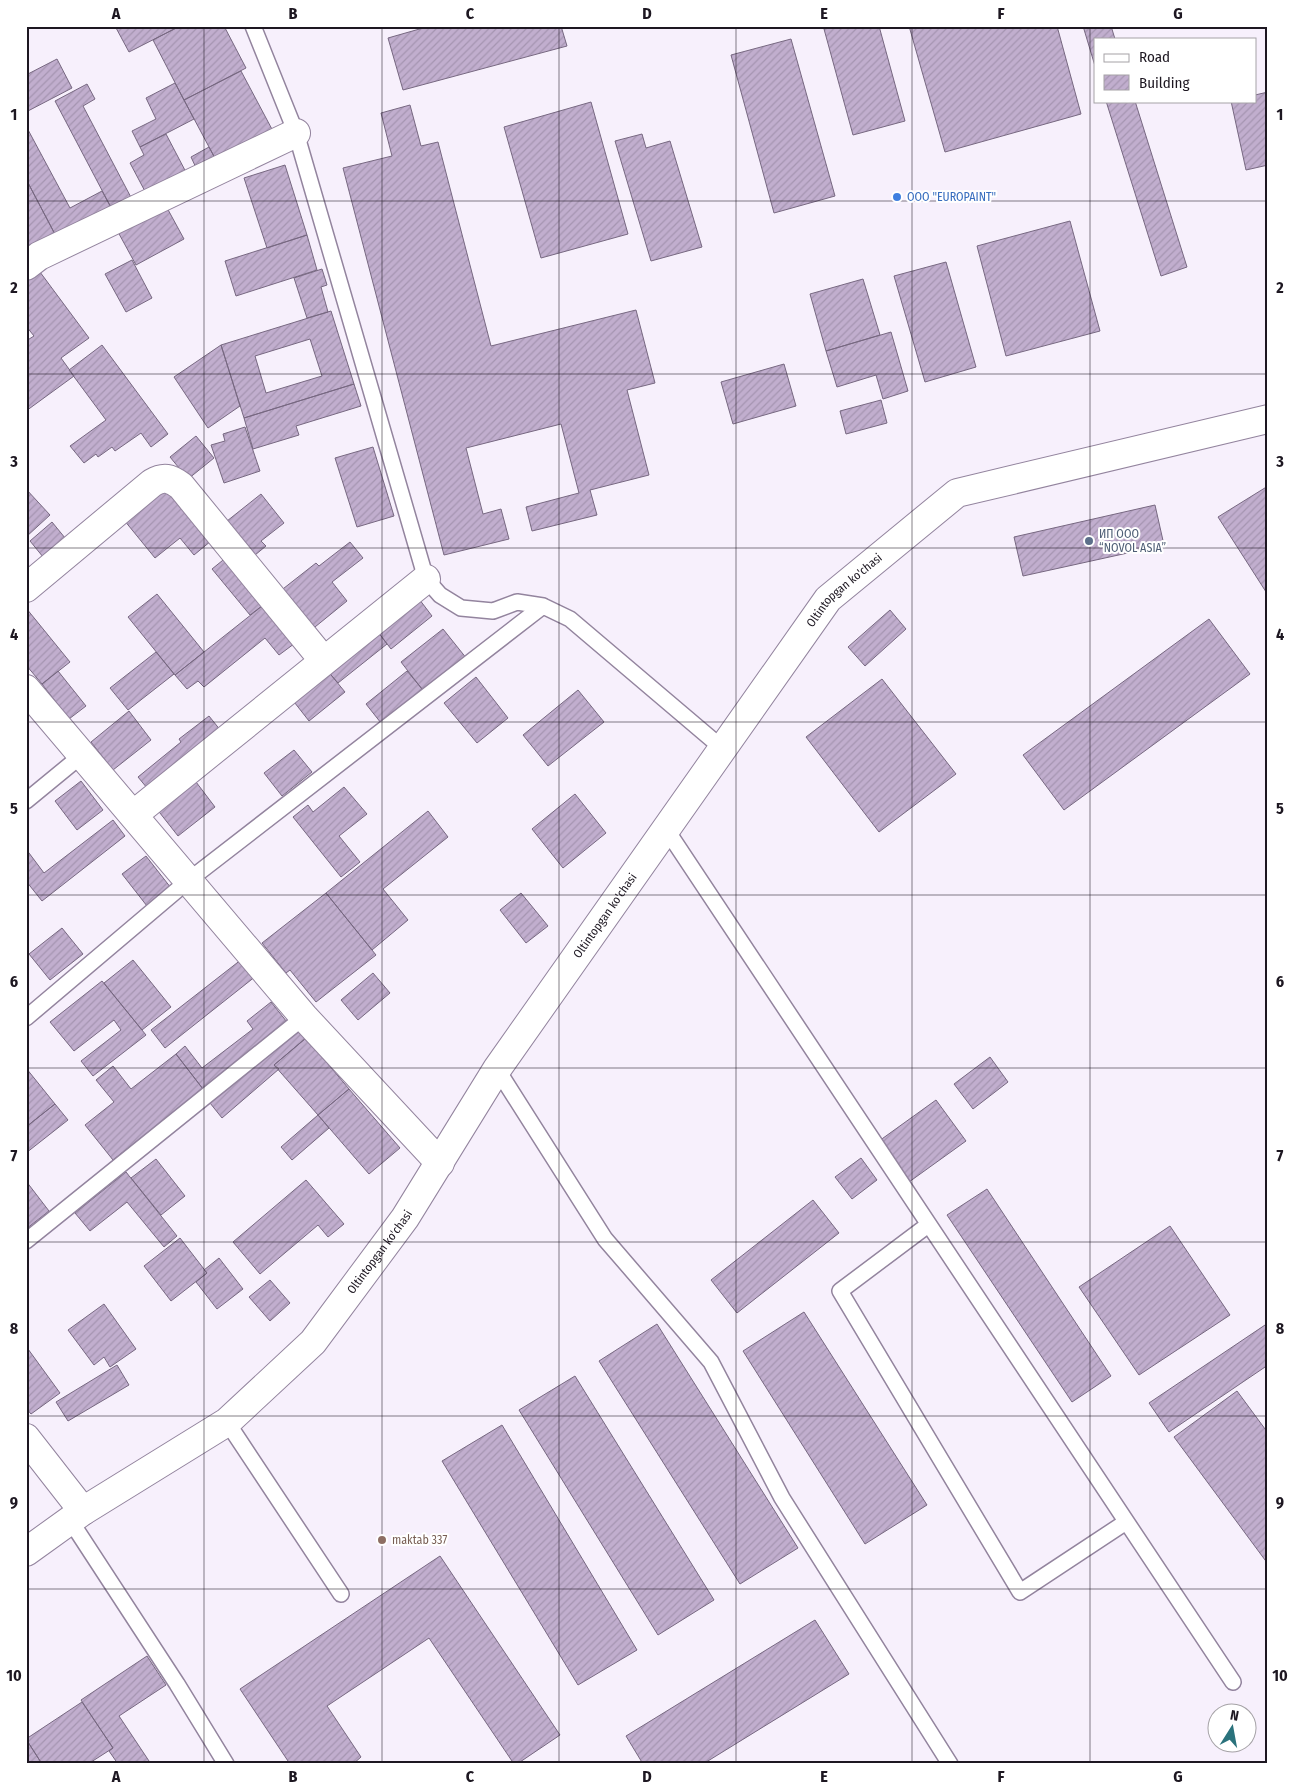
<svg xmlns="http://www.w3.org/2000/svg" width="1294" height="1790" font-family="'Fira Sans Condensed',sans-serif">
  <defs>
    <pattern id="building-hatch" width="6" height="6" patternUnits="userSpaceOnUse" patternTransform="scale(1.25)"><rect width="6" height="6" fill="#c1aece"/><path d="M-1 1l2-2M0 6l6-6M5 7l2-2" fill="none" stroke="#a595b1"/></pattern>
  </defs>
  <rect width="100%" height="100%" fill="#f7f0fc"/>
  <!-- building -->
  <path fill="url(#building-hatch)" stroke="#776881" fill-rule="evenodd" d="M115,26H180L129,52Z
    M180,26H224L246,68L184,100L153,40Z
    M430,26H561L567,46L403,90L388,38Z
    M833,26H879L905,121L853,135L824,29Z
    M909,26H1057L1081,114L945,152Z
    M1083,26H1111L1115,39H1095V66Z
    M791,39L835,196L774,213L731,55Z
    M57,59L72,88L26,112V75Z
    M241,71L274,133L217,162L184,100Z
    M175,83L194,119L140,147L132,131L156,119L146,98Z
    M87,84L95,99L83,106L135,205L115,215L55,101Z
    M1268,92V165L1246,170L1231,101H1255V95Z
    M1106,101H1135L1187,267L1161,276Z
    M591,102L628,234L541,258L504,127Z
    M410,105L421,146L438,142L491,346L636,310L655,383L627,390L649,475L590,490L597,515L532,531L526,507L579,493L561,424L466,448L483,514L501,509L509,539L444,555L343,168L392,156L381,113Z
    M26,126L70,208L102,191L115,215L60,244L26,179Z
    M166,134L188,176L148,197L130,163L144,155L140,147Z
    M642,134L646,148L670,141L702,247L651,261L615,141Z
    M209,147L217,162L198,172L191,157Z
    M285,165L307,235L267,248L244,178Z
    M26,179L56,236L26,252Z
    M166,206L184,239L136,265L118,232Z
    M1070,221L1100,331L1006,356L977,246Z
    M307,235L317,270L236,296L225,261Z
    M132,260L152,298L126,312L105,274Z
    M946,262L976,367L925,382L894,276Z
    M37,268L89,338L61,358L74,376L26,411V358L28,357L26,354V341L34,336L26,326V277Z
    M322,269L327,285L321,287L328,312L307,318L294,278Z
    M863,279L880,335L826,351L810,294Z
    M331,311L354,384L244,418L221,345ZM310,339L322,376L266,393L255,356Z
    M891,332L908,391L883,399L876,375L837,387L826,351Z
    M102,345L168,434L151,447L141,433L115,451L112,447L98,457L96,454L84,463L70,446L106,420L69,370Z
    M221,345L240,406L208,428L174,377Z
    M784,364L796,406L733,424L721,382Z
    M354,384L361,406L296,426L299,435L253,449L244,418Z
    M881,400L887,423L846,434L840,411Z
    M245,427L260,471L224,483L211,445L225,441L223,434Z
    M196,436L214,458L188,479L170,457Z
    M373,447L394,516L357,527L335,458Z
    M167,486L211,541L194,555L180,538L155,558L124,520Z
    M1268,486V595L1218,517Z
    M26,489L50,515L26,537Z
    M261,494L284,523L261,541L266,546L249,560L222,525Z
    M1155,505L1164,545L1023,576L1014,537Z
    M52,522L70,544L48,563L30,541Z
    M350,542L363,558L332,582L347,601L310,631L279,592L316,563L319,566Z
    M233,552L271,599L250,615L212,569Z
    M157,594L204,652L175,675L128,617Z
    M416,595L432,616L391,649L375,628Z
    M271,599L302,638L279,655L265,638L204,687L198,681L187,689L175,675Z
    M26,608L70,662L42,684L26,665Z
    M890,610L906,629L865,666L848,647Z
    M1209,619L1250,674L1064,810L1023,755Z
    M375,628L387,644L338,683L325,668Z
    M443,629L467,659L425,693L401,662Z
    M156,652L174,674L128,710L110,688Z
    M327,670L345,692L309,721L291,698Z
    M58,671L86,706L69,719L42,684Z
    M407,671L423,690L381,723L366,704Z
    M476,677L508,718L477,743L444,703Z
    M882,679L956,774L879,832L806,737Z
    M578,690L604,722L548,766L523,735Z
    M129,711L151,740L113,770L91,742Z
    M209,716L225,736L152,794L138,777L181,742L179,739Z
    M294,750L312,772L282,796L264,773Z
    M193,778L215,807L178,836L156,808Z
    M81,781L103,810L77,830L55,801Z
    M344,787L367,814L339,836L360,862L341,877L293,817L308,805L313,812Z
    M575,794L606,833L563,868L532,829Z
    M428,811L448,837L383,889L408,920L372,950L326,893Z
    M113,820L125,836L42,901L26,881V849L44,873Z
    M146,856L171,888L147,906L122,874Z
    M326,893L376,955L316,1002L290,970L286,973L262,943Z
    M521,893L548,926L526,943L500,910Z
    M62,928L83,954L50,980L29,954Z
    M242,959L256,976L165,1048L151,1030Z
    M133,960L171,1007L142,1030L104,983Z
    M373,973L390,993L358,1020L341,1000Z
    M102,981L146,1035L93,1076L81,1061L121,1030L114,1020L74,1051L50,1022Z
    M271,1002L287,1022L203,1089L176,1054L185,1046L202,1068L253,1029L247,1021Z
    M297,1029L306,1038L274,1065L279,1069L222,1118L210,1103Z
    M306,1038L349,1089L318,1115L274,1065Z
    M176,1054L203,1089L113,1160L85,1125L114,1102L96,1080L113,1066L131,1089Z
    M990,1057L1008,1082L973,1109L954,1084Z
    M26,1068L55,1104L26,1127Z
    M349,1089L400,1148L369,1174L318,1115Z
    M936,1100L966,1141L909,1182L879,1141Z
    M55,1104L68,1120L26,1153V1127Z
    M318,1115L329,1128L292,1160L281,1147Z
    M861,1158L877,1180L852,1199L835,1177Z
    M156,1159L185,1196L161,1215L131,1178Z
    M126,1172L177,1236L164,1247L127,1202L90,1231L75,1213Z
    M306,1180L344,1224L328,1237L318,1225L260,1274L233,1242Z
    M26,1181L49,1211L26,1229Z
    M987,1189L1111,1376L1072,1402L947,1215Z
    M813,1200L839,1233L737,1313L711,1280Z
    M1170,1226L1230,1315L1139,1375L1079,1287Z
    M180,1238L207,1273L171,1301L144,1266Z
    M219,1258L243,1289L217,1309L196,1282L207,1273L204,1270Z
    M270,1280L290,1303L270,1321L249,1297Z
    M104,1304L136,1349L110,1367L104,1357L94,1365L68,1330Z
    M804,1312L927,1505L865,1544L743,1351Z
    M1268,1323V1365L1169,1432L1149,1403Z
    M657,1324L798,1548L740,1584L599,1361Z
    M28,1349L60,1393L31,1414L26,1408V1350Z
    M117,1365L129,1385L68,1421L56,1402Z
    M575,1376L714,1600L658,1635L519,1410Z
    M1237,1391L1268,1433V1564L1174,1437Z
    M502,1425L637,1650L578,1685L442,1461Z
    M440,1556L560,1735L517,1764H514L429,1638L327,1706L361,1757L353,1764H290L240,1689Z
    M815,1620L849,1674L703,1764H643L626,1736Z
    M147,1656L166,1685L119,1716L151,1764H118L109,1751L113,1748L81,1700Z
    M82,1702L113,1748L88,1764H42L26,1739Z
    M26,1739L42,1764H26Z"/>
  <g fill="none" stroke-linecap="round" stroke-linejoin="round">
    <defs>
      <path id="lane" d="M253,26L296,133L426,579L440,595L461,608L493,611L517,602L543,606L570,619L722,748
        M26,801L82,755
        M666,829L1233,1682
        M26,1018L189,880L543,606
        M497,1069L605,1239L711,1362L782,1498L950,1764
        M928,1225L840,1291L1020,1592L1126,1522
        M26,1241L304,1017
        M227,1422L341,1594
        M70,1520L177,1684L226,1764"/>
      <path id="street" d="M26,266L39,256L296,133
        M26,588L152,483C164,476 170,478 181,486L324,661
        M26,689L304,1017L440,1163
        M133,815L426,579
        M26,1438L83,1511"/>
      <g id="secondary">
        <path id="s1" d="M26,1552L83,1511L227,1422L313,1342L405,1218L497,1069L828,599L957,493L1268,419"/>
      </g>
    </defs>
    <!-- lane casing -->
    <use href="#lane" stroke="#93849e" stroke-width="18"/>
    <!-- street casing -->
    <use href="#street" stroke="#93849e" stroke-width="30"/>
    <!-- secondary casing -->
    <use href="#secondary" stroke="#93849e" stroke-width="30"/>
    <!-- lane -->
    <use href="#lane" stroke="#fff" stroke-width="15"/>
    <!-- street -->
    <use href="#street" stroke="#fff" stroke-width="28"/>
    <!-- secondary -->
    <use href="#secondary" stroke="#fff" stroke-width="28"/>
  </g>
  <!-- grid -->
  <path fill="none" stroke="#1d1721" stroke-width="1" stroke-opacity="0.55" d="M204,26V1764M382,26V1764M559,26V1764M736,26V1764M912,26V1764M1090,26V1764M26,201H1268M26,374H1268M26,548H1268M26,722H1268M26,895H1268M26,1068H1268M26,1242H1268M26,1416H1268M26,1589H1268"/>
  <!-- markers -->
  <circle fill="#3f7fe0" stroke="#fff" stroke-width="2" cx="897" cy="197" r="5"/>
  <circle fill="#5c6f8a" stroke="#fff" stroke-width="2" cx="1089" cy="541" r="5"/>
  <circle fill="#8d6e63" stroke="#fff" stroke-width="2" cx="382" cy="1540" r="5"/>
  <g text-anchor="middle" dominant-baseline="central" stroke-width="4" stroke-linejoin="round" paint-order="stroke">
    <!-- shop labels -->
    <g font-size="12" fill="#366cbe" stroke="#fff" text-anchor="start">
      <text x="907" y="197">OOO "EUROPAINT"</text>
    </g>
    <!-- service labels -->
    <g font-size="12" fill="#4e5e75" stroke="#fff" text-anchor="start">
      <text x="1099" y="534">ИП ООО<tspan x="1099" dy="14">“NOVOL ASIA”</tspan></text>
    </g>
    <!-- street labels -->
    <g font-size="12" fill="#1d1721" stroke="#fff">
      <text stroke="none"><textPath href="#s1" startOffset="1279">Oltintopgan ko'chasi</textPath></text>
      <text stroke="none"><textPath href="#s1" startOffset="874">Oltintopgan ko'chasi</textPath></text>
      <text stroke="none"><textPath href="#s1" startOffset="469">Oltintopgan ko'chasi</textPath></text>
    </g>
    <!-- education labels -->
    <g font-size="12" fill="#785e54" stroke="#fff" text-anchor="start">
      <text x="392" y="1540">maktab 337</text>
    </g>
  </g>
  <!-- border -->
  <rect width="1294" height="1790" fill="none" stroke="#ffffff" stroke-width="55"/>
  <!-- legend -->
  <rect x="1094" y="38" width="162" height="65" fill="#ffffff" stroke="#a5a2a6"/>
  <rect x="1104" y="54" width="25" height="8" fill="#ffffff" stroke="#a5a2a6"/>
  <text x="1139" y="62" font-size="15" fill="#1d1721">Road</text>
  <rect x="1104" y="75" width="25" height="15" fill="url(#building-hatch)" stroke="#a5a2a6"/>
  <text x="1139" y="88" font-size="15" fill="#1d1721">Building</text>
  <!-- north arrow -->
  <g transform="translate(1232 1728) rotate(11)"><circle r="24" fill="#ffffff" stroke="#a5a2a6"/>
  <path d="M0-4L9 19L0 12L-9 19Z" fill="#2a727c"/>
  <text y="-8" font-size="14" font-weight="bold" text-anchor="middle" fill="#1d1721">N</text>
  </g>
  <rect x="28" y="28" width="1238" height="1734" fill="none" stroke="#1d1721" stroke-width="2"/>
  <g font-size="16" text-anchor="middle" font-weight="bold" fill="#1d1721">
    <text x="116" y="19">A</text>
    <text x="293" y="19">B</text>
    <text x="470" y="19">C</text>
    <text x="647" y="19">D</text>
    <text x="824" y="19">E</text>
    <text x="1001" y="19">F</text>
    <text x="1178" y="19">G</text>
    <text x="14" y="120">1</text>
    <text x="1280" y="120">1</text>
    <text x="14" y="293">2</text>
    <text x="1280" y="293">2</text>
    <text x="14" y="467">3</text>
    <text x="1280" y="467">3</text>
    <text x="14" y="640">4</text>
    <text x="1280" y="640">4</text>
    <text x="14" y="814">5</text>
    <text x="1280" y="814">5</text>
    <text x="14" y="987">6</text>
    <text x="1280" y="987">6</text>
    <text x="14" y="1161">7</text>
    <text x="1280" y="1161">7</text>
    <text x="14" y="1334">8</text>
    <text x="1280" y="1334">8</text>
    <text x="14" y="1508">9</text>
    <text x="1280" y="1508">9</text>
    <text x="14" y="1681">10</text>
    <text x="1280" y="1681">10</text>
    <text x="116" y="1782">A</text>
    <text x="293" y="1782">B</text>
    <text x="470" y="1782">C</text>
    <text x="647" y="1782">D</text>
    <text x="824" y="1782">E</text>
    <text x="1001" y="1782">F</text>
    <text x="1178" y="1782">G</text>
  </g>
</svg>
